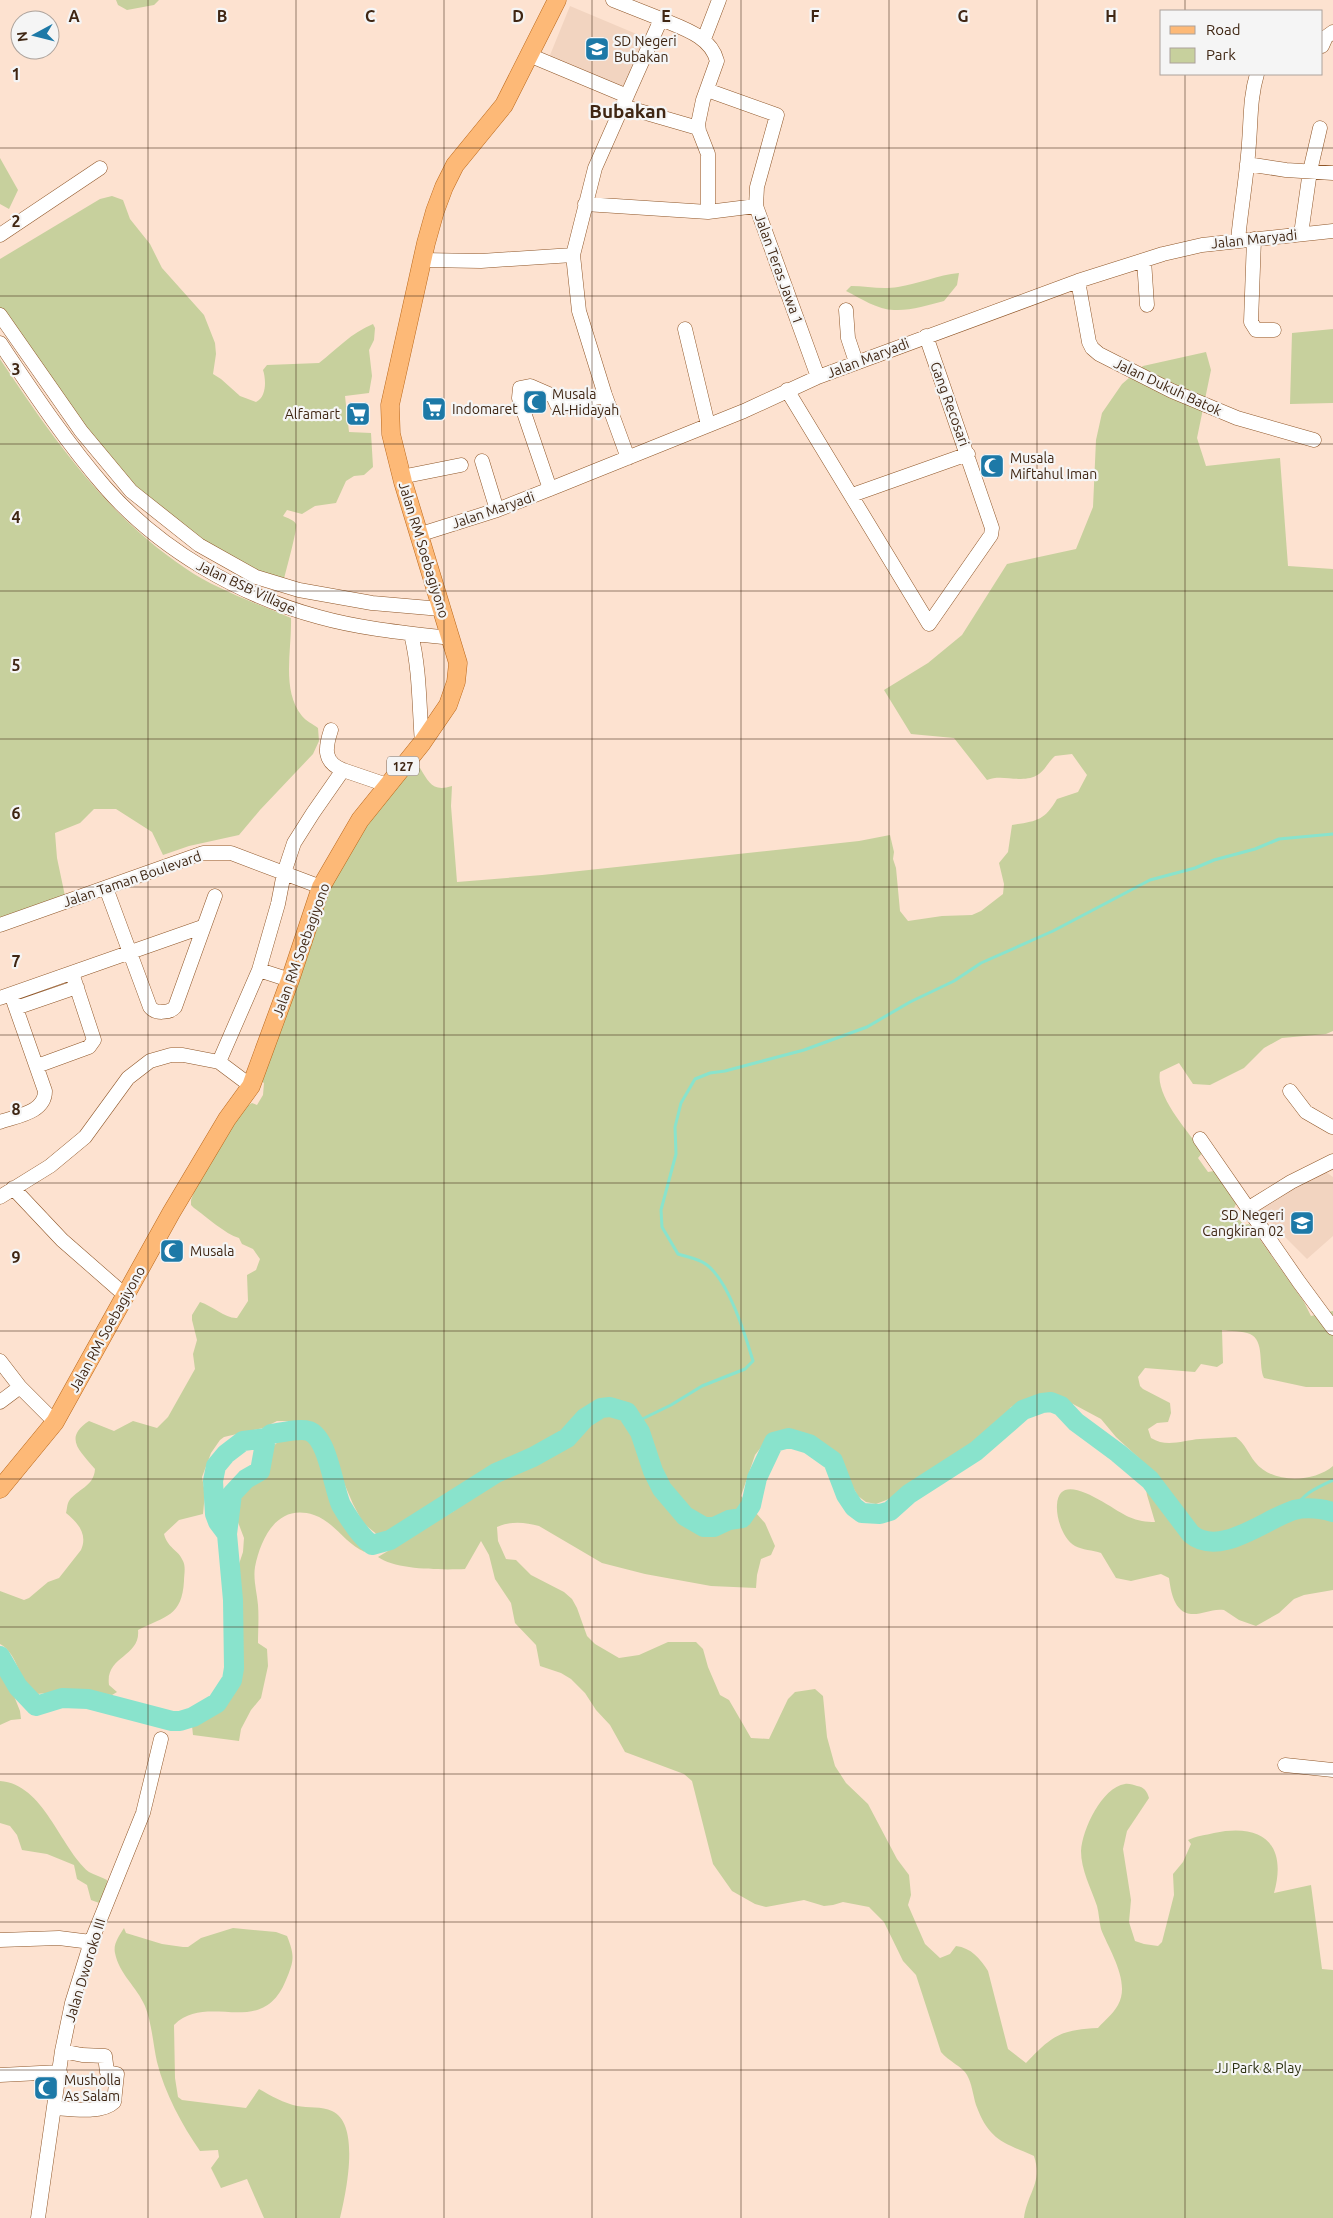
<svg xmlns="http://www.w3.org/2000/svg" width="1333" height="2218" font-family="Ubuntu,sans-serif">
  <rect width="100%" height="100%" fill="#fde2d0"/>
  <!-- built -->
  <path fill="#f2d4c0" d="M570,6L646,38L624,92L548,60Z
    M1323,1170L1333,1177V1236L1307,1259L1258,1210Z"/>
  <!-- green -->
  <path fill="#c7d09d" d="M116,0H159L154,5L127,10L118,5Z
    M0,158L18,190L9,209L0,204Z
    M112,196L123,200L130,219L150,244L162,268L204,315L215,343L216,354L213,374L221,379L240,396L256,402C267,397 266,379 263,370L267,365L319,363C337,349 351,333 373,324L375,328L374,340L369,350L372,376L369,393L345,396L349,432L371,433L373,467L364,475L354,476L346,481L336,503L315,506L302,514L287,510L283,516C287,518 294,520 296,524C298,528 285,574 283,583L226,559L132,489L0,310V259L100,199Z
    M959,273L957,285L944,301C928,305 910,311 894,310C878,310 860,298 846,291L851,286C867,286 881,290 898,287C918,284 938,275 959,273Z
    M1333,329V403L1290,404L1292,333Z
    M1206,352L1211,370L1197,438L1206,466L1280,458L1288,566L1333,569V1031L1326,1034L1282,1038L1264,1048L1244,1068L1210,1085L1193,1084L1179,1063L1160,1072C1155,1096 1189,1133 1203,1152L1198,1158L1208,1172L1214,1171L1236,1204L1232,1212L1244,1225L1249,1224L1304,1302L1311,1316L1333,1311V1387H1306L1264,1378C1258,1365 1265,1341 1250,1334C1243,1331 1230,1331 1222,1330L1223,1363L1217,1367L1201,1364L1195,1372L1145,1368L1138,1377L1140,1386L1143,1389L1170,1403L1171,1413L1168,1422L1157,1423L1148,1429L1151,1438C1167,1448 1183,1440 1200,1439C1212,1438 1224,1438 1236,1437C1245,1444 1248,1453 1255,1462C1272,1484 1313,1483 1333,1466V1590L1304,1595L1294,1599L1279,1613L1256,1626L1239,1620L1224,1610C1212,1608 1202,1615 1191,1614C1174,1612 1171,1592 1169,1578L1161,1574L1131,1581L1116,1578L1101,1553C1093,1550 1082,1550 1075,1546C1063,1539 1056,1518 1057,1505C1059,1466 1114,1511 1129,1517C1138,1521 1146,1522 1155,1522L1147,1495L1140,1459L1116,1437L1101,1419L1073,1404L1041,1396L1011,1407L1005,1417L973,1445L902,1494L876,1504L866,1502L858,1496L836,1458L822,1443L805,1436H779L762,1446L755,1455L741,1496L765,1523L775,1546L771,1555L761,1559L757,1575L756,1588L711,1586L645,1574L602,1563L539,1526C525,1522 510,1521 497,1527L498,1541L506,1559L516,1560L531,1575L564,1592L572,1599L577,1608L587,1636L595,1644L619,1658L639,1655L668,1642H696L703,1649L708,1667L720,1695L729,1700L751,1738L769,1739L788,1699L795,1692L815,1689L823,1696L827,1737L835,1766L846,1783L868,1804L897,1859L909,1875L911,1895L908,1905L925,1944L940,1958L950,1954L956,1946C971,1948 980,1958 988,1971L1008,2049L1026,2063C1052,2036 1059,2030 1098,2028C1104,2021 1113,2014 1118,2005C1131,1982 1109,1950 1101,1929C1099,1921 1099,1913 1097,1906C1091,1888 1081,1870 1081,1851C1082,1830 1102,1787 1125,1784C1128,1783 1134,1785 1137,1786C1144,1787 1147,1791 1149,1798L1127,1831L1123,1849L1131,1900L1129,1922L1135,1941L1144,1944L1158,1946L1162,1942L1174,1895L1173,1874L1183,1862L1191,1844L1188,1840C1196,1836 1206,1835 1214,1833C1261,1823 1288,1843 1274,1893L1311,1885L1322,1969L1333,1970V2218H1024C1027,2193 1043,2183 1034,2156C1002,2142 989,2140 976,2105C973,2095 972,2084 967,2075C963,2067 948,2061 941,2052L916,1975L903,1961L884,1922L869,1907L843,1902L833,1905L824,1906L804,1900L766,1907L755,1904L732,1891L713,1864L692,1781L684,1774L625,1752L610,1725L596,1710L585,1693L571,1679L561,1673L540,1666L536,1645L515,1623L511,1603L495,1579L489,1555L481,1541L465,1569C443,1570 396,1570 378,1557L454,1511L447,1501L394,1532L379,1536L363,1523L353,1504L332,1455L328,1438L317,1428L293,1421H277L263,1428L224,1437L220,1440L211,1453L202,1477L205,1493L203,1514L179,1520L164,1534C168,1549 178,1549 183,1561C186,1567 184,1575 184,1581C182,1616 166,1616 138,1630C141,1657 105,1656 109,1685L117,1692L112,1695L66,1691L37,1694C18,1683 19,1654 0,1644V1591L24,1600L29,1598L48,1582L59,1578L81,1550C88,1534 78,1523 66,1513C67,1510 67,1504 69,1501C77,1489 94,1487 95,1469C80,1451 63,1438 89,1421L114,1431L133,1421L157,1428L168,1417L195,1369L193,1354L197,1340L192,1320V1315L200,1302C213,1306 226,1319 237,1318L248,1301L247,1275L256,1270L260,1259L253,1249L242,1244L239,1238C225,1234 207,1217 194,1208L191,1205V1200L206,1161L224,1142L243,1108L252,1103L257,1105L263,1095L264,1083L260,1080L332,879L372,812L411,769L420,768C429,783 433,792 452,786L451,806L457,882L542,875L859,841L890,835L894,852L893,859L896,868L900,911L908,921L942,916L972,915L981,911L1003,894L1004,884L999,863L1008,852L1012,825C1037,821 1044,821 1057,799L1078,792L1087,775L1072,754L1055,756C1049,761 1045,770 1039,774C1023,785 1003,773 987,780L954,738L911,734L884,690L928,663L962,635L1007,564L1076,549L1093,507L1096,440L1102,413L1122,384L1143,366Z
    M0,359C52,437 106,515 185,568C217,590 256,603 291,618C292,650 281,690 302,716C306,721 313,724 318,728L319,741L313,754L260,810L239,835L189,846L163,855L152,832L116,809H94L80,823L55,833L57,858L65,896L0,919Z
    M299,1437H305L319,1451L331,1492L365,1552C345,1544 335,1522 314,1515C278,1503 261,1537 255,1567C253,1580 257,1593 258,1605C259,1618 258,1631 258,1643L267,1649L268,1666L261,1698L251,1710L241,1729L239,1741L193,1735L192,1726L227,1699L237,1679L240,1645L234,1614L238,1595V1567L243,1552L244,1538L233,1509C239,1492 249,1484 266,1476C278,1447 262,1443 299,1437Z
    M0,1661L20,1711L21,1719L11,1720L0,1725Z
    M0,1781C44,1784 60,1848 89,1872C94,1875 102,1877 107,1880L106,1898L102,1904L91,1900L87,1885L77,1879L74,1865L47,1854L22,1850L17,1835L10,1826L0,1823Z
    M124,1928L126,1933L162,1944L183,1947H188L201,1938L233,1928L276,1932L287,1936C295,1956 294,1961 286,1980C262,2040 208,1991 174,2025L175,2078L178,2097L182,2100L246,2108L259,2089C271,2096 284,2103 297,2106C308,2108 322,2106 332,2111C361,2124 346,2193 340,2218H264L247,2179L221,2188L211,2168L219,2157L218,2150L200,2151C182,2125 165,2094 157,2062C153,2044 152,2024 145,2006C137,1987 119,1974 115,1953C113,1944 119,1936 124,1928Z"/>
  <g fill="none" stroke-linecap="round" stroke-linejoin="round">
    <!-- stream -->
    <path stroke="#89e3cc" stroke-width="3" d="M634,1423L671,1405L702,1386L745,1369L753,1361C745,1334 729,1282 707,1265C700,1259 687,1257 678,1254L662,1227L661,1210L676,1154L675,1127L681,1103L695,1079L710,1073L725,1071L804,1050L867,1027L910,1002L954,981L981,963L1053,931L1150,880L1195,868L1214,860L1255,849L1279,839L1333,834
      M1295,1510C1301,1494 1318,1487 1333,1480"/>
    <!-- river -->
    <path stroke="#89e3cc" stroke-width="20" d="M227,1534L218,1522L215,1514L213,1481L216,1466L226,1454L243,1441L266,1438
      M0,1656L18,1687L36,1706L62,1698L88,1699L172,1721H180L193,1717L217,1703L232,1680L234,1668L233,1600L227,1534L232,1494L246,1479L260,1471L266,1438L271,1434C281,1433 299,1428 309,1431C328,1438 333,1487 341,1505C348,1517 361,1537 372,1545L390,1540L496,1473L533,1457L567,1438L585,1418L601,1408L610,1407L627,1412L640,1432L653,1471L662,1489L685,1516L704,1527H714L729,1520L742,1518L751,1505L757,1478L774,1442L789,1438L809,1444L833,1461L846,1495L854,1507L862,1513L880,1514L890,1511L909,1494L976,1451L1023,1410L1042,1403L1051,1402L1061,1406L1076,1422L1118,1453L1150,1480L1191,1534C1220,1558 1265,1519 1294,1510C1306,1507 1322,1509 1333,1512"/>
    <defs>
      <path id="minor" d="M613,0L661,19L595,168L573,255L579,311L605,395L628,458
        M661,19C682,28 711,36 717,61L703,100L698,124L699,131L708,154V212L756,206
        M704,39L719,0
        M1322,46L1326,37L1333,32
        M529,55L627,96
        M707,90L777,115L757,187L756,206L818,377
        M622,106L698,128
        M1247,164L1286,170L1333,173
        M585,204L708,212
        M1301,234L1310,171L1320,128
        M0,235L100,168
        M1254,239L1251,322L1256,330H1274
        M1238,240C1241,208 1247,175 1249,143C1251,119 1250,97 1257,74
        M423,260L481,261L573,255
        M1144,260L1147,305
        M1078,281L1089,342L1092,348L1099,354L1172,391L1237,418L1314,440
        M846,310L848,338L856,362
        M0,315L81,431L131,491L199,545L256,577L299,590L372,603L441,609
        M685,329L708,425
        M0,343C33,392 66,442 105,487C159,549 240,596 319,617C362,629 407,633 450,638
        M787,390L929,624L991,535L992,528L926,336
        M482,461L497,510
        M401,477L461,465
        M550,489L519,398L520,388L530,386L553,396L557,405L560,408L605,395
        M852,495L968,454
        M418,535L497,510L550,489L744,411L818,377L1078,281L1163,254L1202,245L1333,231
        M411,634C420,670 419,706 422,743
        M331,730C325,748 323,762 343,770
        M106,888L150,1007C155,1014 170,1013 175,1007L215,896
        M0,925L203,853H231L321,887
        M259,970L290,980
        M0,998L202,927
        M16,1008L77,987
        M219,1062L259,970L278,904L284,873L294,843L313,813L343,770L387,785
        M37,1066L89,1047L94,1040L72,973
        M1290,1091L1306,1112L1332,1127
        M0,1122C16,1116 45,1113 45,1091L11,994
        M1200,1139L1299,1282L1333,1328
        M13,1188L62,1240L126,1296
        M0,1197L50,1166L85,1137L128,1078L150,1061L171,1055H183L219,1062L251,1086
        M1249,1208L1291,1182L1333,1161
        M0,1361L20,1387L55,1422
        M0,1402L20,1387
        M1285,1765L1333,1770
        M0,1940L59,1938L91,1942
        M0,2075L60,2072
        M54,2108C69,2109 102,2114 114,2102L117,2074L107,2072L105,2056L82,2055L62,2051
        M38,2218L62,2051L72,2003L91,1942L143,1813L161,1739"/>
      <path id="major" d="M0,1489L55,1422L171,1213L227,1119L251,1086L290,980L321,887L360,820L422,743L448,705L456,682L458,663L403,482L391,434L390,405L426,243L435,211L444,187L455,165L504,105L557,0"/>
    </defs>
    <!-- minor casing -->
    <use href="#minor" stroke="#8f5628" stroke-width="15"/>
    <!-- major casing -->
    <use href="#major" stroke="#ba6719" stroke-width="19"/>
    <!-- minor -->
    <use href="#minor" stroke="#fff" stroke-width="14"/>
    <!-- major -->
    <use href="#major" stroke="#fdb977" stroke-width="18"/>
  </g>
  <!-- grid -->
  <path fill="none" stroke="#3f2613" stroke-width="1" stroke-opacity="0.55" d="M148,0V2218M296,0V2218M444,0V2218M592,0V2218M741,0V2218M889,0V2218M1037,0V2218M1185,0V11M1185,74V2218M0,148H1333M0,296H1333M0,444H1333M0,591H1333M0,739H1333M0,887H1333M0,1035H1333M0,1183H1333M0,1331H1333M0,1479H1333M0,1627H1333M0,1774H1333M0,1922H1333M0,2070H1333"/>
  <!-- icons -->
  <defs>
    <symbol id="school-square" viewBox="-11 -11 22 22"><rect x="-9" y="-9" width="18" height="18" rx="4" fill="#1d79a7" stroke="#f5f5f5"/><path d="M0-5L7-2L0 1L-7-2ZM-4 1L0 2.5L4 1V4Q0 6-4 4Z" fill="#fff"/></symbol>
    <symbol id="mosque-square" viewBox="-11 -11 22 22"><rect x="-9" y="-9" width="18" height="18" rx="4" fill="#1d79a7" stroke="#f5f5f5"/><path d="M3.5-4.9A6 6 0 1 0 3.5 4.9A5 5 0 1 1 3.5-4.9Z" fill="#fff"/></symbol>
    <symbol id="supermarket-square" viewBox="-11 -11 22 22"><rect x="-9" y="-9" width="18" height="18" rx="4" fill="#1d79a7" stroke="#f5f5f5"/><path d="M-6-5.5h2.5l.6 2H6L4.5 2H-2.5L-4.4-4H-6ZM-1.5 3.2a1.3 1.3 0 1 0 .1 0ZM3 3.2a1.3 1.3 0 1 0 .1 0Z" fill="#fff"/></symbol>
  </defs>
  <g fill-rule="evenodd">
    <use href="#school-square" x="583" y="35" width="28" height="28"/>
    <use href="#mosque-square" x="521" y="388" width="28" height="28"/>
    <use href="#supermarket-square" x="420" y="395" width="28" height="28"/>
    <use href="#supermarket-square" x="344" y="400" width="28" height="28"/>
    <use href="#mosque-square" x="978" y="452" width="28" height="28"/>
    <use href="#school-square" x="1288" y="1209" width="28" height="28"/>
    <use href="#mosque-square" x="158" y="1237" width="28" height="28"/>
    <use href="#mosque-square" x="32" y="2074" width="28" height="28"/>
  </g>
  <g text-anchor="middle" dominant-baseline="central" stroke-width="4.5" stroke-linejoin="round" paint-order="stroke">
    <!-- shield labels -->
    <rect fill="#f5f5f5" stroke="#766457" stroke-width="1" x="387" y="756.5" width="32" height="19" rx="4"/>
    <g font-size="12" font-weight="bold" fill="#3f2613">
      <text x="403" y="766">127</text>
    </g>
    <!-- poi labels -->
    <g font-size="14" fill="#3f2613" stroke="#f5f5f5" text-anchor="start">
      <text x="614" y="41">SD Negeri<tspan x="614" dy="16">Bubakan</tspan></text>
      <text x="552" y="394">Musala<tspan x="552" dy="16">Al-Hidayah</tspan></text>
      <text x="452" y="409">Indomaret</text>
      <text x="340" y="414" text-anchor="end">Alfamart</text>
      <text x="1010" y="458">Musala<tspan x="1010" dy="16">Miftahul Iman</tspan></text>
      <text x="1284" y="1215" text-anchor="end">SD Negeri<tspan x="1284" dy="16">Cangkiran 02</tspan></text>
      <text x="190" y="1251">Musala</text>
      <text x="64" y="2080">Musholla<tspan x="64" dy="16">As Salam</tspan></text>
    </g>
    <!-- street labels -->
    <g font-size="14" fill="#3f2613" stroke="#f5f5f5">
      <text transform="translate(1254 239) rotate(-6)">Jalan Maryadi</text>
      <text transform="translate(779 269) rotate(70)">Jalan Teras Jawa 1</text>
      <text transform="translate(868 358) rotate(-21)">Jalan Maryadi</text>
      <text transform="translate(1168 387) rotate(25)">Jalan Dukuh Batok</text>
      <text transform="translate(950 404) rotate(70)">Gang Recosari</text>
      <text transform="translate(493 510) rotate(-19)">Jalan Maryadi</text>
      <text transform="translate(424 550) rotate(73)">Jalan RM Soebagiyono</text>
      <text transform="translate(246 587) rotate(25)">Jalan BSB Village</text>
      <text transform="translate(132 879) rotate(-19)">Jalan Taman Boulevard</text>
      <text transform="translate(301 950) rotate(-70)">Jalan RM Soebagiyono</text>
      <text transform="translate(107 1329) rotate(-61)">Jalan RM Soebagiyono</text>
      <text transform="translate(85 1970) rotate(-73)">Jalan Dworoko III</text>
    </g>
    <!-- park labels -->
    <g font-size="14" fill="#2b3011" stroke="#f5f5f5">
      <text x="1258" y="2068">JJ Park &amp; Play</text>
    </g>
    <!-- district labels -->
    <g font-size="19" font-weight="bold" fill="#3f2613" stroke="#f5f5f5">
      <text x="628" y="111">Bubakan</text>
    </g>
  </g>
  <g font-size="16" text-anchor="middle" font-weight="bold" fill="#3f2613" stroke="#f5f5f5" stroke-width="4.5" stroke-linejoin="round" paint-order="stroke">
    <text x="74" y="22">A</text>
    <text x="222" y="22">B</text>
    <text x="370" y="22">C</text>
    <text x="518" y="22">D</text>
    <text x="666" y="22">E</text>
    <text x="815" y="22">F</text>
    <text x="963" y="22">G</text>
    <text x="1111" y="22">H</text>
    <text x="16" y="80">1</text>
    <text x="16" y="227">2</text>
    <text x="16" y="375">3</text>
    <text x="16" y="523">4</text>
    <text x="16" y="671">5</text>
    <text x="16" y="819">6</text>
    <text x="16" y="967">7</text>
    <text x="16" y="1115">8</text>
    <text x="16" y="1263">9</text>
  </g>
  <!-- legend -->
  <rect x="1160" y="10" width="162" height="65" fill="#f5f5f5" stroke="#aca29b"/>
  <rect x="1170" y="26" width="25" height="8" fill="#fdb977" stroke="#aca29b"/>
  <text x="1206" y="35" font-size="15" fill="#3f2613">Road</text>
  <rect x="1170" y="48" width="25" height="15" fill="#c7d09d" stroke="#aca29b"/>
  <text x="1206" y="60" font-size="15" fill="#3f2613">Park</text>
  <!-- north arrow -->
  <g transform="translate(35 35) rotate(263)"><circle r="24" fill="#f5f5f5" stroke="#aca29b"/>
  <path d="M0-4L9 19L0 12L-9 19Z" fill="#1d79a7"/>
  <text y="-8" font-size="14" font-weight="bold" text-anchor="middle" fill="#3f2613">N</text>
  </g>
</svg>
